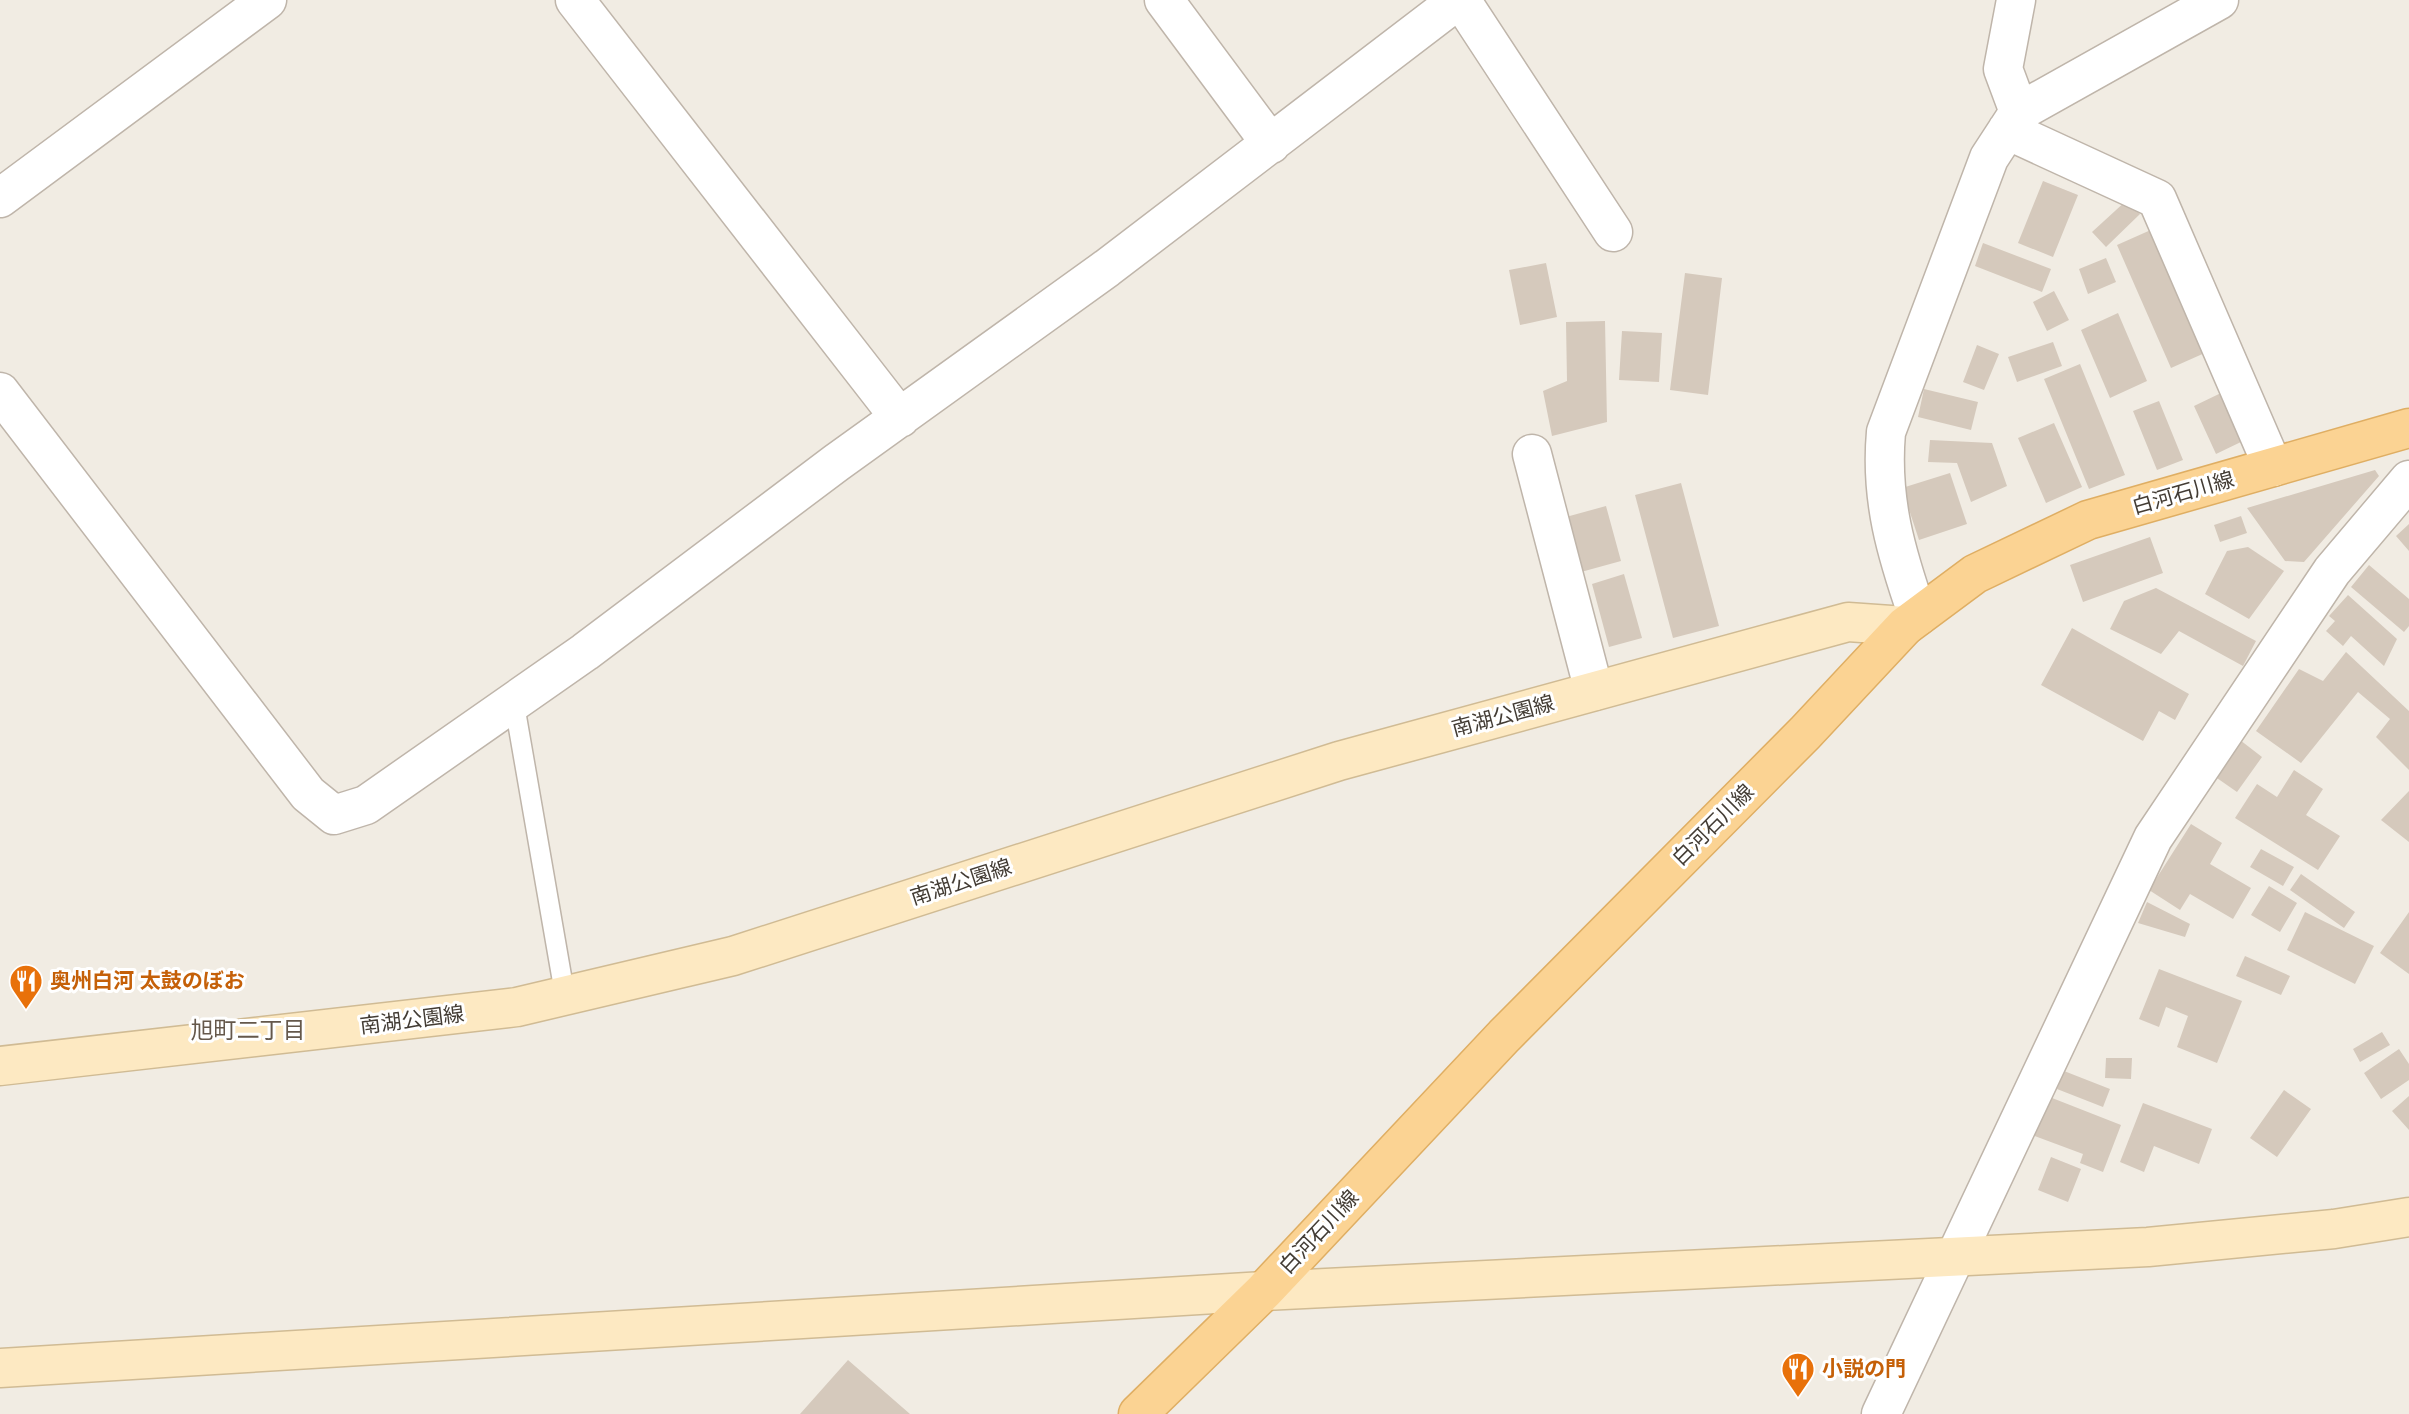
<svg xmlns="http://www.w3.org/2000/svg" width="2409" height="1414" font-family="'Nunito Sans','Noto Sans JP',sans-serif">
  <rect width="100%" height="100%" fill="#f1ece3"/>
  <!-- building -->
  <path fill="#d5c9bc" d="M2043,181L2078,195L2053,257L2018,243Z
    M2127,200L2140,214L2106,247L2092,232Z
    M2153,229L2207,352L2171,368L2117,245Z
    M1983,243L2051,269L2042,292L1975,266Z
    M2106,258L2116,282L2088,294L2079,269Z
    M1546,263L1557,317L1520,325L1509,270Z
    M1685,273L1722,278L1708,395L1670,390Z
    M2054,291L2069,320L2047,331L2033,302Z
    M2118,313L2147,381L2110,398L2081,330Z
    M1605,321L1607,422L1552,436L1543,391L1567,381L1566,322Z
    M1622,331L1662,333L1659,382L1619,380Z
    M2053,342L2062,366L2017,382L2008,357Z
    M1977,345L1999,354L1984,390L1963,382Z
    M2080,364L2125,475L2089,489L2044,379Z
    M1924,389L1978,402L1971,430L1918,417Z
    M2221,393L2243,441L2216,454L2194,406Z
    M2159,401L2183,460L2157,470L2133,411Z
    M2054,423L2082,487L2046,503L2018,438Z
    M1930,440L1992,443L2007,486L1971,502L1957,463L1928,462Z
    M2375,470L2379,476L2304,562L2285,561L2247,508Z
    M1950,473L1967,524L1919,540L1902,488Z
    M1681,483L1719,626L1673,638L1635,495Z
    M1606,506L1621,561L1581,572L1566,517Z
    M2241,516L2247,533L2220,542L2214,525Z
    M2409,524V551L2396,536Z
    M2150,537L2163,573L2083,602L2070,565Z
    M2248,547L2284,571L2249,619L2205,594L2227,551Z
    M2369,565L2409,599V626L2404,632L2351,587Z
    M1624,574L1642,638L1609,647L1592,584Z
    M2156,588L2256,641L2243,666L2179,631L2161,654L2110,629L2124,601Z
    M2348,595L2397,639L2384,666L2351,636L2343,646L2326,631L2335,621L2329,616Z
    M2072,628L2189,694L2175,720L2159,711L2143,741L2041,685Z
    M2346,652L2409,711V770L2376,737L2390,719L2358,692L2301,763L2256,731L2299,669L2323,681Z
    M2240,740L2262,757L2237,792L2214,776Z
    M2294,770L2323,789L2306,815L2340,836L2318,870L2235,818L2257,784L2277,797Z
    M2409,791V842L2381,820Z
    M2191,824L2222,843L2210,864L2251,888L2233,919L2190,894L2180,910L2149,890Z
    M2261,849L2294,867L2283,886L2250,867Z
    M2301,874L2355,912L2344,928L2290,890Z
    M2269,886L2297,903L2280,932L2251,915Z
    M2147,902L2190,924L2185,937L2138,923Z
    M2305,912L2374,946L2355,984L2287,950Z
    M2409,912V974L2380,953Z
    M2245,956L2290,976L2281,995L2236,976Z
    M2159,969L2242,1001L2217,1063L2177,1047L2188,1016L2166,1007L2159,1027L2139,1019Z
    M2382,1032L2390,1045L2360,1062L2353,1049Z
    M2399,1049L2409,1064V1080L2381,1099L2364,1073Z
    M2106,1058H2132L2131,1079L2105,1078Z
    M2064,1071L2110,1089L2103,1107L2057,1089Z
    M2284,1090L2311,1109L2277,1157L2250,1138Z
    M2047,1096L2121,1125L2103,1172L2080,1163L2083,1154L2032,1135Z
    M2409,1096V1130L2392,1111Z
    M2143,1103L2212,1129L2199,1164L2154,1146L2144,1172L2120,1162Z
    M2051,1157L2081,1169L2068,1202L2038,1190Z
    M848,1360L910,1414H800Z"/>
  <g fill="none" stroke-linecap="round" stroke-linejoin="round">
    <defs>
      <path id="lane" d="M514,702L565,996"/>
      <path id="street" d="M575,0L900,418
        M1164,0L1271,144
        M1461,0L1613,232
        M2016,0L2003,69L2019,112
        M2007,130L2157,199L2273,467
        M0,198L267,0
        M0,392L308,794L334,815L366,805L585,652L836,463L1107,268L1458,0
        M1532,454L1594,691
        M1918,616C1896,553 1880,499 1886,432L1989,158L2019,112L2219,0
        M1881,1414L2153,838L2332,571L2409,480"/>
      <path id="secondary" d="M0,1066L517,1007L733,956L1339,761L1848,622L1905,626
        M0,1368L1264,1291L2148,1247L2334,1229L2409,1217"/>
      <path id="primary" d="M1138,1414L1264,1291L1504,1036L1805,733L1905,626L1975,574L2088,520L2409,428"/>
    </defs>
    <!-- lane casing -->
    <use href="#lane" stroke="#bfb5aa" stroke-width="22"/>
    <!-- street casing -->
    <use href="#street" stroke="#bfb5aa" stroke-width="41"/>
    <!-- secondary casing -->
    <use href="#secondary" stroke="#d0bb94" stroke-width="41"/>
    <!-- primary casing -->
    <use href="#primary" stroke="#dfae63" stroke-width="41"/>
    <!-- lane -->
    <use href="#lane" stroke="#fff" stroke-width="19"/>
    <!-- street -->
    <use href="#street" stroke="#fff" stroke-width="38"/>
    <!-- secondary -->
    <use href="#secondary" stroke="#fde9c2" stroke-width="38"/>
    <!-- primary -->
    <use href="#primary" stroke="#fbd393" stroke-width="38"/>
  </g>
  <!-- icons -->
  <defs>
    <symbol id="restaurant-pin" viewBox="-11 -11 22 30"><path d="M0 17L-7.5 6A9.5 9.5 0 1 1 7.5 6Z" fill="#e8710a" stroke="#fff"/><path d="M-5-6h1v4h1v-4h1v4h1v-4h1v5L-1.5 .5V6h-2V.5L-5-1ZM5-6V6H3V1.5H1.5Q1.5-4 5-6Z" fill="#fff"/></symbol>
  </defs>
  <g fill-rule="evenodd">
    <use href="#restaurant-pin" x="7" y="962" width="38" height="52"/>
    <use href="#restaurant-pin" x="1779" y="1350" width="38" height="52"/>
  </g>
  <g text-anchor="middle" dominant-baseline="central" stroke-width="6" stroke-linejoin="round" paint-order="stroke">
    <!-- street labels -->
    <g font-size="21" fill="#433c34" stroke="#fff">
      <text transform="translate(2183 493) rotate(-16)">白河石川線</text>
      <text transform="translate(1503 716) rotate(-15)">南湖公園線</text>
      <text transform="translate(1713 825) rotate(-45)">白河石川線</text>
      <text transform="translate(961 882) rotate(-18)">南湖公園線</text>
      <text transform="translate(412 1020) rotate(-7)">南湖公園線</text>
      <text transform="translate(1319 1232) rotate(-47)">白河石川線</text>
    </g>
    <!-- food labels -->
    <g font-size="21" font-weight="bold" fill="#c56008" stroke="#fff" text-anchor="start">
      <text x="50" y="981">奥州白河 太鼓のぼお</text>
      <text x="1822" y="1369">小説の門</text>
    </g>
    <!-- neighbourhood labels -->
    <g font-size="23" fill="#65584b" stroke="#fff">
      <text x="248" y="1030">旭町二丁目</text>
    </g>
  </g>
</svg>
